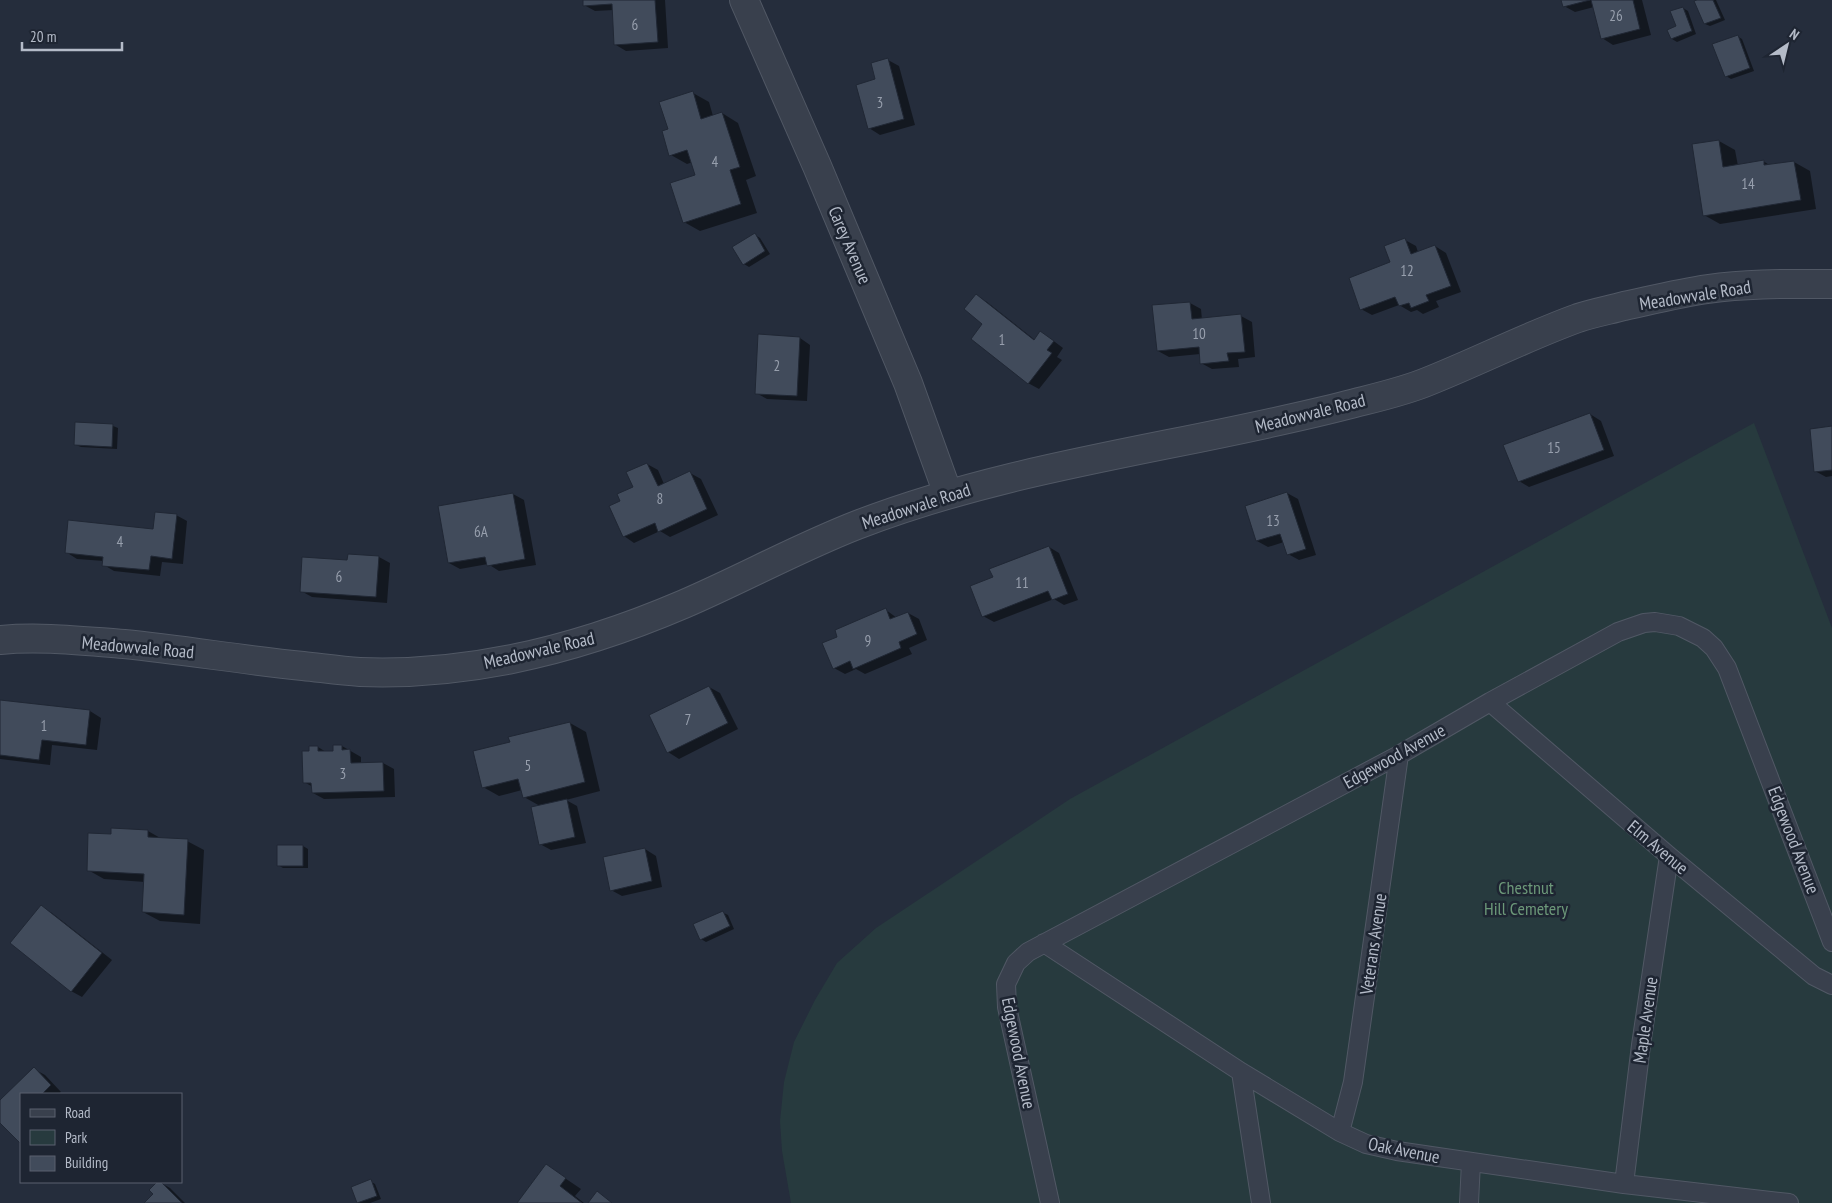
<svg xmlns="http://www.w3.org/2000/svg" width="1832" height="1203" font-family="'PT Sans Narrow',sans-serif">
  <rect width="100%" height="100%" fill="#252d3c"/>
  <!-- green -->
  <path fill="#273a3e" d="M1754,423L1832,628V1203H791L782,1151L780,1121L784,1082L794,1042L815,1000L837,963L876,928L1070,799Z"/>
  <!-- shadow -->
  <path fill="#0007" d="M584,0H665L668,48L626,51L616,45L614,10L595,11L584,5Z
    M1563,0H1642L1651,35L1613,45L1602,38L1594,7L1575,12L1564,6Z
    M1700,0H1716L1725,20L1710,26L1705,24Z
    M1683,8L1688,11L1696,34L1677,42L1672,39L1678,27Z
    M1737,36L1742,39L1754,71L1731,79L1726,76Z
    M888,60L899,66L915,125L880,135L869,128L877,80Z
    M693,93L709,102L713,116L722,113L738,123L756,176L746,180L757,213L700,231L684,222L697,175L693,162L687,164L671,155L669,130Z
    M1719,141L1735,150L1738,166L1763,161L1771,166L1794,162L1810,171L1816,209L1720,224L1704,215Z
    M755,235L760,238L770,254L749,267L744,264Z
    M1405,240L1416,246L1418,252L1435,246L1446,253L1461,292L1436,301L1439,307L1423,314L1417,310L1411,312L1399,305L1372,315L1361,309Z
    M976,295L987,302L1035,340L1051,339L1063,348L1057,357L1062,360L1039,389L1028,383L984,324Z
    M1190,303L1201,309L1202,320L1241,316L1252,322L1255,357L1238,359L1239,367L1212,369L1201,363L1200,354L1169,357L1158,351L1154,307Z
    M800,338L810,345L807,401L767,399L756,393Z
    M1590,414L1601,421L1614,456L1529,487L1519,481Z
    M113,426L118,428L117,449L81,447L76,445Z
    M1832,428V476L1826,477L1815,471Z
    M647,464L658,470L664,484L690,473L701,479L718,515L670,537L660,531L634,543L624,536L621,501L635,488Z
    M1287,493L1298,499L1316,555L1299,560L1288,554L1284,542L1268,547L1257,541Z
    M513,494L524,500L536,565L499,571L488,564L460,569L449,563Z
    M176,515L187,521L183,564L162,562L160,576L114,571L104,565V561L77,559L66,552L154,530Z
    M1049,547L1059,553L1078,600L1064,605L1054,599L994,622L983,616L994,578Z
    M379,557L390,563L387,603L312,597L301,591Z
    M886,610L897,618L908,613L919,619L927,640L909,648L912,654L865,674L856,669L845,674L834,668L839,638Z
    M709,687L720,693L738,729L679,759L668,752Z
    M0,701L90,711L101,718L97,750L52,745L50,765L0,759Z
    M570,723L586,732L600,791L566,800L577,806L586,843L551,850L540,844V806L524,797L522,790L499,796L483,787L511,743Z
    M342,746L361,757V764L383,763L394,769L395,797L324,799L313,793V787L304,782L310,752L318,747L326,752H334Z
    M148,831L162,839L187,841L204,850L200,924L160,921L143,912L145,882L104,879L88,870L112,835Z
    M303,846L308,849V868H283L278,865L279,847Z
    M645,849L656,856L662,887L622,896L611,890Z
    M41,907L52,913L112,960L82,997L71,991Z
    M722,912L728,915L734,929L706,942L701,939Z
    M34,1069L45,1075L61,1092L58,1094H21V1142L0,1121V1102Z
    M547,1166L581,1189L575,1196L584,1203H519Z
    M370,1181L375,1184L381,1199L370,1203H359L353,1188Z
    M159,1182L170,1188L185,1203H146L155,1194L151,1190Z"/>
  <!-- building -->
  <path fill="#414b5b" stroke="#202734" d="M583,0H655L658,42L614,45L612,4L583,6Z
    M1561,0H1590L1563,7Z
    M1591,0H1633L1640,29L1601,39Z
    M1697,0H1713L1721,18L1704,24L1694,1Z
    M1683,7L1692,31L1671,39L1667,30L1676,26L1670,11Z
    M1738,35L1750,68L1725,77L1712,44Z
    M888,58L904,119L868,129L856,85L875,79L871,63Z
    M693,91L701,119L722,112L740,167L730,170L741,204L683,223L670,183L695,175L687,150L669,156L662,131L668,129L659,102Z
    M1719,140L1723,167L1764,160V165L1794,161L1801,200L1703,216L1692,144Z
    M755,233L765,251L743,265L732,247Z
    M1405,238L1411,254L1435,245L1451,286L1426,295L1429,301L1411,308L1409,303L1399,306L1395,297L1360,310L1349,278L1390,262L1384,246Z
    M976,294L1034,340L1040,331L1054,341L1047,350L1052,353L1028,384L971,339L982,324L964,309Z
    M1190,302L1192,319L1241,314L1245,352L1227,353L1229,361L1200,364L1199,347L1157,351L1152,305Z
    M758,334L800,337L797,396L755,394Z
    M1590,413L1604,450L1518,482L1503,445Z
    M75,422L113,424L112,447L74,445Z
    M1832,426V470L1814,472L1810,429Z
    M647,463L658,486L690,471L707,509L658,532L655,523L623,537L609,506L620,501L617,494L633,487L626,472Z
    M1287,492L1306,549L1287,555L1280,534L1256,541L1245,506Z
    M513,493L525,559L487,566L485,557L448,563L438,506Z
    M155,512L177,514L172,559L151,556L149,570L102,566L103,557L65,553L68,520L153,529Z
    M1049,546L1068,594L1052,600L1048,591L982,617L970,586L993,577L989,569Z
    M348,554L379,556L376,597L300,592L302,557L347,560Z
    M886,608L890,619L908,612L917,634L899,642L901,648L853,669L850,661L833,669L822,643L837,637L835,630Z
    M709,686L728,723L667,753L649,715Z
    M0,700L90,710L86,745L42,740L39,760L0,755Z
    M570,722L585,782L523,798L518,779L482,788L473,751L510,742L508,737Z
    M333,745H342V750L350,749L351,763L383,762L384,791L312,793L311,783H303L302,751H309V746H318V751H333Z
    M567,799L575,837L539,845L531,807Z
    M111,828L148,830V837L188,839L184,915L142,912L144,874L87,871L88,833L111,834Z
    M277,845H303V866H277Z
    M645,848L652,881L610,891L603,857Z
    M41,905L102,953L71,992L10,943Z
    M723,911L730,926L700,940L693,924Z
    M34,1067L51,1085L42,1094H21V1144L0,1123V1100Z
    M546,1164L566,1178L560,1186L582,1203H517Z
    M371,1179L377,1196L357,1203L351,1187Z
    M157,1182H161L182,1203H144L153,1194L149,1190Z
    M597,1191L612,1203H588Z"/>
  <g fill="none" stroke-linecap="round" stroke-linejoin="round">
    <defs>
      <path id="lane" d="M1490,702L1669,856L1814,976L1832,985
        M1044,943L1241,1072L1340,1132L1366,1144L1397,1151L1624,1184L1789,1203
        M1241,1072L1261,1203
        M1340,1132L1353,1082L1399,755
        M1624,1184L1641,1045L1669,856
        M1050,1203L1007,1007L1006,984L1016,963L1028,952L1399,755L1490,702L1618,632L1644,623L1655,622L1679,626L1703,638L1714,648L1727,668L1832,942
        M1469,1203L1471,1162"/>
      <path id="street" d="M744,0L817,166L908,383L948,494
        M0,640C40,636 83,641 124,644C184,650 243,660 303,666C322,668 341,671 360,672C411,674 462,669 512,659C571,647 628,628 684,604C742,579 798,548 857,525C1015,464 1184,447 1347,405C1374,398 1403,392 1429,381C1479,361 1528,336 1578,318C1593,313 1609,310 1624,306C1652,300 1680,293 1708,289C1749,283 1791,284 1832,284"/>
    </defs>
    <!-- lane casing -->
    <use href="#lane" stroke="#515865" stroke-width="20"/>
    <!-- street casing -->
    <use href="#street" stroke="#515865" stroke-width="30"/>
    <!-- lane -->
    <use href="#lane" stroke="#39404d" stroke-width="18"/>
    <!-- street -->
    <use href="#street" stroke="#39404d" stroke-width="28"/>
  </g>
  <g text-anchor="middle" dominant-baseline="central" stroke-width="5" stroke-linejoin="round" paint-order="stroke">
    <!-- number labels -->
    <g font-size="15" fill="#979fad">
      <text x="1616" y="15">26</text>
      <text x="635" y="24">6</text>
      <text x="880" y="102">3</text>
      <text x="715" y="161">4</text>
      <text x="1748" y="183">14</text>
      <text x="1407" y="270">12</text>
      <text x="1199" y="333">10</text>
      <text x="1002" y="339">1</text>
      <text x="777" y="365">2</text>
      <text x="1554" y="447">15</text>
      <text x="660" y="498">8</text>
      <text x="1273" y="520">13</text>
      <text x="481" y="531">6A</text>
      <text x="120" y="541">4</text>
      <text x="339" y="576">6</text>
      <text x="1022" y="582">11</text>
      <text x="868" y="640">9</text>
      <text x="688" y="719">7</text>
      <text x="44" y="725">1</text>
      <text x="528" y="765">5</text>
      <text x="343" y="773">3</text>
    </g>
    <!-- street labels -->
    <g font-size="18" fill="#b4bbc8" stroke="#1e2532">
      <text transform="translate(850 245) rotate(67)">Carey Avenue</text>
      <text transform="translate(1695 295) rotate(-9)">Meadowvale Road</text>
      <text transform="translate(1310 413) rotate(-14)">Meadowvale Road</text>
      <text transform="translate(916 506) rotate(-18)">Meadowvale Road</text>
      <text transform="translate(138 647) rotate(5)">Meadowvale Road</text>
      <text transform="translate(539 650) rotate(-13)">Meadowvale Road</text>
      <text transform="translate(1394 756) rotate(-29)">Edgewood Avenue</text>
      <text transform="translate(1794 840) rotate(69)">Edgewood Avenue</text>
      <text transform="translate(1658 847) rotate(40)">Elm Avenue</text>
      <text transform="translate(1373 944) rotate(-82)">Veterans Avenue</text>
      <text transform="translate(1645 1020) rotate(-82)">Maple Avenue</text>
      <text transform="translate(1019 1053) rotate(79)">Edgewood Avenue</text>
      <text transform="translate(1404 1150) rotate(11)">Oak Avenue</text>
    </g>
    <!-- park labels -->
    <g font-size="18" fill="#6c9879" stroke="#1e2532">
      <text x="1526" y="887">Chestnut<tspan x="1526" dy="21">Hill Cemetery</tspan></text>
    </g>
  </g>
  <!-- legend -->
  <rect x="20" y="1093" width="162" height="90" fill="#1e2532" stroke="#5a616e"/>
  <rect x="30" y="1109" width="25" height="8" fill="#39404d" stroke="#5a616e"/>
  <text x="65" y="1118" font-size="15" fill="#b4bbc8">Road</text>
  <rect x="30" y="1130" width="25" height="15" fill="#273a3e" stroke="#5a616e"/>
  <text x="65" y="1143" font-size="15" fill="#b4bbc8">Park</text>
  <rect x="30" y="1156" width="25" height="15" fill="#414b5b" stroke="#5a616e"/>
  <text x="65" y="1168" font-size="15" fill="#b4bbc8">Building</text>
  <!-- north arrow -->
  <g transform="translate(1787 45) rotate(35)" stroke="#1e2532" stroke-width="4" paint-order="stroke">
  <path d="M0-4L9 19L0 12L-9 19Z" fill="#b4bbc8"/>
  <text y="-8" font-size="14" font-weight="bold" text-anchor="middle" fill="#b4bbc8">N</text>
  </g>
  <!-- scale -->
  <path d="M22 42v8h100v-8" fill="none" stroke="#b4bbc8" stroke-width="2.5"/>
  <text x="30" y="42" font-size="15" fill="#b4bbc8" stroke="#1e2532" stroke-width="4" paint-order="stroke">20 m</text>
</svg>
